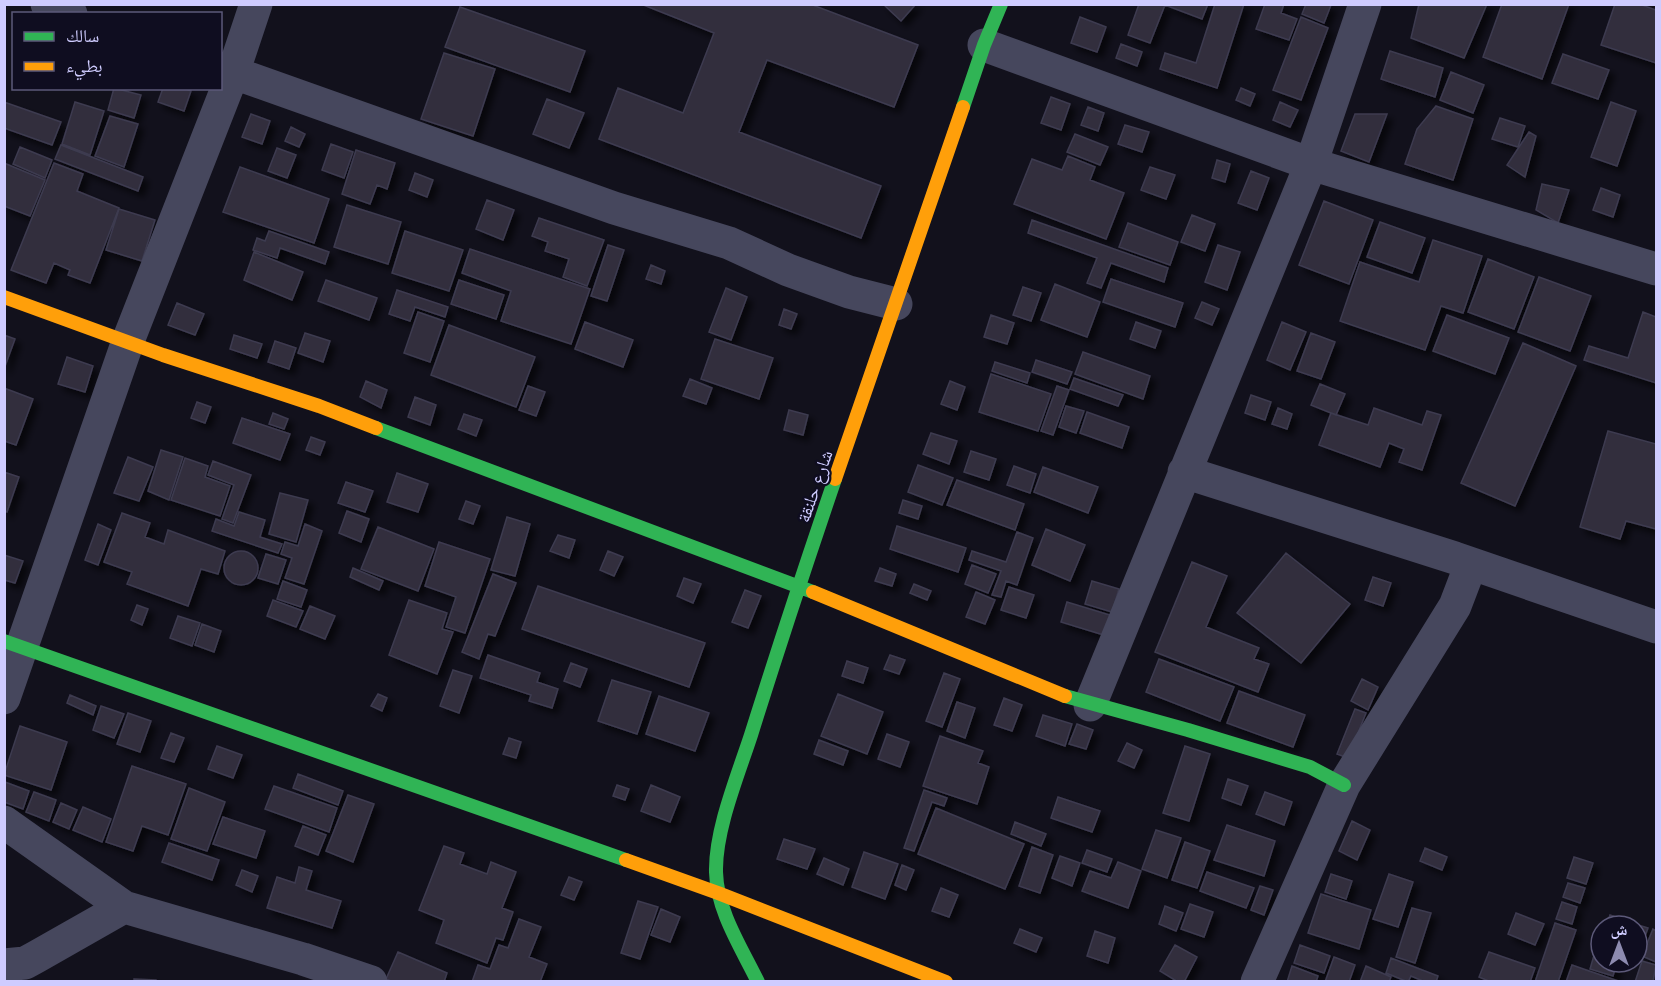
<svg xmlns="http://www.w3.org/2000/svg" width="1661" height="986" font-family="'Golos Text','Noto Naskh Arabic',sans-serif">
  <defs>
    <filter id="shadow"><feDropShadow dx="5.5" dy="5.5" stdDeviation="3" flood-color="#0009"/></filter>
  </defs>
  <rect width="100%" height="100%" fill="#12111c"/>
  <!-- building -->
  <path fill="#302e3e" stroke="#3e3b50" stroke-width="1.5" filter="url(#shadow)" d="M641,4H810L918,45L894,107L767,60L739,132L881,186L861,238L599,139L618,88L683,113L714,33Z
    M883,4H916L901,21Z
    M1139,4H1208L1202,19L1165,5L1150,43L1128,35Z
    M1215,4H1244L1217,88L1160,69L1165,53L1196,63Z
    M1265,4H1284L1281,13L1297,19L1289,40L1256,29Z
    M1306,4L1331,5L1324,23L1302,14Z
    M1419,4H1487L1464,58L1411,38Z
    M1502,4H1569L1542,79L1483,57Z
    M1615,4H1639L1656,10V63L1601,45Z
    M460,7L585,51L570,92L445,47Z
    M1080,17L1106,27L1097,52L1071,43Z
    M1301,17L1328,28L1301,100L1273,90Z
    M1121,44L1142,52L1137,66L1116,58Z
    M1390,51L1443,68L1435,97L1381,79Z
    M444,53L495,69L473,136L421,119Z
    M1563,54L1609,70L1598,99L1552,83Z
    M1451,72L1484,85L1473,113L1440,100Z
    M114,88L141,95L134,118L108,110Z
    M163,88H184L191,91L184,111L158,102Z
    M1241,88L1255,94L1250,106L1236,100Z
    M1051,97L1070,104L1061,130L1041,123Z
    M547,99L584,113L569,148L533,134Z
    M4,102L61,122L52,145L4,128Z
    M75,102L104,111L90,155L62,144Z
    M1280,102L1298,110L1290,127L1273,120Z
    M1611,102L1636,111L1617,166L1591,157Z
    M1436,106L1473,119L1453,180L1405,164L1417,129Z
    M1088,107L1104,113L1098,131L1081,125Z
    M251,114L270,121L262,144L242,137Z
    M1355,114H1387L1369,162L1341,151Z
    M110,116L138,124L124,167L95,156Z
    M1500,118L1525,126L1518,147L1492,139Z
    M1125,125L1149,132L1142,152L1118,144Z
    M291,127L305,134L299,147L285,141Z
    M1529,132L1536,136L1525,177L1507,165Z
    M1075,134L1108,147L1100,165L1067,152Z
    M331,144L353,152L344,178L322,170Z
    M61,145L143,177L138,191L55,159Z
    M20,147L52,160L45,178L13,164Z
    M277,148L296,155L287,178L268,171Z
    M356,150L395,163L387,189L377,185L370,204L342,194Z
    M1068,156L1095,167L1090,180L1124,193L1106,239L1014,204L1032,159L1062,170Z
    M1217,160L1230,164L1225,182L1212,178Z
    M4,163L45,180L30,216L4,206Z
    M54,163L83,174L77,191L119,208L90,283L68,275L70,270L54,263L46,283L11,270Z
    M240,167L329,199L314,243L223,212Z
    M1150,167L1175,175L1166,199L1141,190Z
    M1251,171L1269,178L1257,210L1238,203Z
    M415,173L433,180L427,197L409,190Z
    M1542,184L1569,190L1558,223L1536,210Z
    M1601,188L1620,195L1613,217L1593,210Z
    M487,200L514,210L503,240L476,229Z
    M1324,201L1373,220L1349,284L1299,265Z
    M347,205L401,222L388,264L334,247Z
    M119,209L155,220L142,261L106,250Z
    M1192,215L1215,224L1205,251L1181,242Z
    M539,218L604,240L587,286L563,277L569,259L545,251L548,242L532,236Z
    M1032,220L1168,268L1164,282L1111,263L1101,288L1087,283L1097,258L1028,233Z
    M1380,222L1425,238L1412,273L1367,257Z
    M1128,223L1178,242L1170,265L1119,247Z
    M269,231L329,252L325,264L280,248L277,258L253,250L257,238L265,241Z
    M405,231L463,250L449,291L392,273Z
    M1433,240L1482,256L1463,313L1441,306L1425,350L1340,321L1360,262L1419,282Z
    M608,245L624,250L607,301L591,296Z
    M1218,245L1240,252L1227,290L1205,282Z
    M470,249L590,289L571,344L501,321L511,291L462,273Z
    M254,252L303,272L292,300L244,280Z
    M1488,259L1534,277L1514,329L1468,312Z
    M651,265L665,271L661,284L646,279Z
    M1539,277L1591,296L1570,351L1518,332Z
    M1111,279L1183,303L1175,327L1103,302Z
    M326,280L377,298L369,320L318,301Z
    M459,280L504,295L496,319L451,304Z
    M1055,284L1100,302L1087,337L1041,320Z
    M1023,287L1041,293L1031,321L1013,315Z
    M726,288L747,297L731,340L709,332Z
    M397,290L448,307L445,317L415,307L410,321L389,314Z
    M1202,302L1219,309L1212,325L1195,318Z
    M177,303L204,314L195,335L168,325Z
    M784,309L797,314L791,329L779,325Z
    M418,312L444,321L430,362L404,353Z
    M1643,312L1656,317V383L1584,360L1589,346L1628,358Z
    M991,315L1014,323L1007,344L984,337Z
    M1447,315L1509,338L1495,374L1433,351Z
    M585,322L633,340L623,367L575,349Z
    M1136,322L1161,331L1155,348L1130,339Z
    M1282,322L1306,332L1290,370L1267,360Z
    M449,325L535,357L516,407L431,375Z
    M305,333L330,341L323,362L298,353Z
    M1311,333L1335,342L1321,379L1297,371Z
    M4,335L15,339L4,369Z
    M234,335L262,344L257,358L230,349Z
    M715,339L773,358L759,399L701,379Z
    M275,341L296,348L289,369L268,362Z
    M1523,343L1576,366L1515,506L1461,483Z
    M1083,352L1150,376L1143,399L1075,374Z
    M67,357L93,366L85,392L58,384Z
    M1036,360L1072,372L1067,384L1032,372Z
    M995,362L1030,373L1027,383L992,371Z
    M991,374L1051,394L1038,431L979,412Z
    M1074,378L1123,395L1118,406L1070,389Z
    M690,379L712,388L706,404L683,396Z
    M366,381L387,390L381,408L360,397Z
    M950,381L965,387L957,410L941,404Z
    M1320,384L1345,394L1336,415L1311,405Z
    M528,386L545,392L536,416L519,410Z
    M1057,386L1069,390L1053,435L1041,431Z
    M4,388L33,399L16,445L4,441Z
    M1251,395L1271,402L1265,420L1245,413Z
    M415,397L436,405L430,425L408,417Z
    M197,402L211,407L205,423L191,418Z
    M1066,406L1084,411L1076,433L1059,427Z
    M1278,408L1292,414L1287,429L1272,424Z
    M1374,408L1422,425L1427,411L1441,415L1422,470L1399,462L1404,449L1389,443L1380,467L1319,445L1331,413L1368,425Z
    M789,410L808,415L803,435L784,430Z
    M1087,412L1129,427L1122,448L1080,433Z
    M273,413L288,419L284,429L269,424Z
    M464,414L482,420L476,436L458,429Z
    M242,418L290,434L280,460L233,443Z
    M1608,431L1656,444V529L1626,521L1620,539L1580,527Z
    M931,433L957,441L949,464L923,454Z
    M311,437L325,442L320,455L306,450Z
    M161,450L183,457L169,500L148,491Z
    M971,451L996,459L989,480L964,472Z
    M128,457L153,467L139,501L114,493Z
    M185,458L208,466L205,477L230,486L220,516L171,500Z
    M213,461L251,475L233,523L222,519L234,485L208,475Z
    M918,465L953,478L942,505L908,492Z
    M1014,466L1036,474L1030,493L1007,485Z
    M1043,467L1098,487L1088,513L1034,492Z
    M4,472L19,477L7,512L4,511Z
    M397,473L428,484L418,512L387,502Z
    M957,480L1024,504L1015,530L947,505Z
    M346,482L373,491L365,512L338,503Z
    M280,493L308,500L296,542L269,534Z
    M903,500L922,506L918,519L899,513Z
    M466,501L480,506L473,524L459,519Z
    M347,511L369,519L361,542L339,533Z
    M239,512L265,520L260,537L282,544L278,553L212,531L216,519L234,526Z
    M122,513L150,523L145,537L164,544L168,530L225,551L218,574L201,569L188,606L127,584L132,572L104,562Z
    M507,517L530,524L515,576L491,570Z
    M98,524L111,530L98,565L85,560Z
    M305,524L322,531L304,584L285,578L292,558L281,554L285,542L298,546Z
    M897,526L966,548L958,572L890,549Z
    M378,527L434,549L418,591L361,569Z
    M1046,529L1085,545L1070,581L1032,565Z
    M1017,532L1033,538L1017,585L1006,581L1001,597L992,595L1001,571L969,560L972,551L1006,562Z
    M558,535L575,540L569,558L550,551Z
    M439,542L490,559L465,633L446,627L456,597L425,586Z
    M608,551L623,557L614,576L600,570Z
    M224 568a17 17 0 1 1 34 0a17 17 0 1 1-34 0Z
    M1286,553L1350,604L1301,663L1237,613Z
    M266,554L286,560L278,584L258,578Z
    M4,555L23,561L15,583L4,580Z
    M1192,562L1227,576L1206,627L1259,648L1254,659L1269,664L1258,692L1155,652Z
    M972,565L996,574L988,593L965,584Z
    M353,568L383,581L379,590L350,577Z
    M880,568L896,574L892,586L875,581Z
    M493,574L516,583L495,636L488,634L479,659L462,652Z
    M1373,577L1391,583L1383,606L1365,600Z
    M684,578L701,584L693,603L677,596Z
    M283,581L307,590L301,607L277,599Z
    M1092,581L1119,589L1112,612L1085,604Z
    M914,584L931,591L927,600L910,593Z
    M538,586L705,643L689,687L522,629Z
    M1009,587L1034,595L1026,618L1001,610Z
    M745,590L761,596L748,628L732,622Z
    M976,592L995,600L985,624L966,617Z
    M273,600L303,611L296,627L267,616Z
    M409,600L447,613L442,629L453,632L437,674L389,655Z
    M1067,602L1113,616L1107,636L1061,622Z
    M137,605L148,609L142,625L131,620Z
    M310,606L335,616L325,639L300,629Z
    M178,616L200,623L192,646L170,638Z
    M202,624L221,631L214,652L195,645Z
    M488,655L540,673L537,682L558,689L552,708L529,701L531,695L480,678Z
    M890,655L905,660L899,674L884,669Z
    M1159,659L1234,687L1220,721L1146,692Z
    M847,661L868,668L863,683L842,676Z
    M571,663L587,669L580,687L564,681Z
    M453,670L472,676L459,713L440,706Z
    M944,673L960,679L942,727L926,721Z
    M1362,679L1378,687L1368,710L1351,701Z
    M612,680L651,692L637,734L598,721Z
    M1239,691L1305,715L1293,747L1227,723Z
    M378,694L387,698L382,711L371,706Z
    M838,694L883,712L867,754L821,736Z
    M70,695L96,706L93,715L67,703Z
    M659,696L709,713L695,751L646,734Z
    M1004,698L1022,705L1012,731L994,725Z
    M957,702L975,708L965,738L947,731Z
    M101,706L124,714L114,738L93,730Z
    M1355,709L1366,713L1348,758L1337,754Z
    M128,713L151,721L140,752L117,744Z
    M1043,715L1072,724L1065,746L1036,736Z
    M1077,724L1093,730L1086,749L1069,744Z
    M20,726L67,742L51,790L4,775Z
    M171,733L184,738L174,762L161,758Z
    M887,734L909,742L900,767L878,759Z
    M940,736L983,751L978,763L989,767L977,804L923,786Z
    M509,738L521,742L516,758L503,754Z
    M819,740L848,751L843,765L814,754Z
    M1127,743L1142,750L1134,768L1118,761Z
    M217,746L242,755L233,778L208,769Z
    M1185,746L1210,754L1189,821L1163,813Z
    M132,766L186,784L168,835L142,826L133,851L106,842Z
    M298,774L343,791L338,805L293,788Z
    M1228,779L1248,786L1241,805L1222,798Z
    M5,782L29,791L23,809L4,802Z
    M617,785L629,789L625,800L613,796Z
    M651,785L680,797L670,822L641,811Z
    M274,786L337,808L329,832L265,809Z
    M189,788L225,802L207,851L171,839Z
    M924,790L947,798L944,806L932,802L914,851L904,848Z
    M34,792L56,800L49,821L26,812Z
    M1265,792L1292,802L1284,825L1256,814Z
    M348,795L374,804L353,862L326,851Z
    M1058,797L1100,811L1092,832L1051,818Z
    M61,803L77,810L69,829L53,822Z
    M83,807L111,819L102,842L73,830Z
    M936,808L1024,844L1005,889L918,854Z
    M223,817L265,831L256,858L213,844Z
    M1352,821L1370,830L1357,860L1339,851Z
    M1015,822L1046,834L1041,846L1011,834Z
    M1227,825L1275,841L1264,876L1214,860Z
    M303,826L326,835L318,855L295,846Z
    M1156,830L1181,838L1167,878L1142,869Z
    M784,839L815,849L807,869L777,859Z
    M1185,842L1210,851L1197,888L1172,880Z
    M169,843L219,860L212,880L162,862Z
    M444,846L464,853L460,864L487,874L491,862L516,872L502,908L513,912L503,940L496,938L487,963L436,943L444,920L419,910Z
    M1032,847L1053,855L1040,893L1019,886Z
    M1425,848L1447,857L1442,870L1420,861Z
    M1087,850L1112,859L1107,872L1082,863Z
    M864,852L898,864L885,899L852,887Z
    M1060,856L1080,863L1072,886L1052,878Z
    M1574,857L1593,863L1586,884L1567,878Z
    M824,858L849,869L843,885L817,874Z
    M1118,862L1141,871L1128,908L1082,891L1090,871L1111,878Z
    M902,865L914,870L906,890L895,885Z
    M299,867L312,871L306,890L341,901L332,928L267,908L277,877L295,883Z
    M242,870L258,876L252,892L236,885Z
    M1207,872L1254,888L1246,908L1200,891Z
    M1331,874L1352,881L1346,899L1325,892Z
    M1389,874L1413,882L1398,927L1373,919Z
    M569,877L582,882L574,900L561,895Z
    M1568,883L1585,888L1580,903L1563,897Z
    M1260,886L1273,890L1264,915L1251,910Z
    M941,888L958,895L949,917L932,911Z
    M1321,894L1371,910L1359,949L1308,933Z
    M638,901L658,907L640,959L621,953Z
    M1562,902L1577,907L1572,924L1556,919Z
    M1190,904L1213,912L1204,937L1181,929Z
    M1165,906L1183,913L1176,931L1159,924Z
    M1412,908L1431,913L1415,963L1396,957Z
    M661,909L680,917L670,942L651,935Z
    M1516,913L1544,924L1535,945L1508,934Z
    M1610,915L1630,922L1629,926H1606Z
    M519,919L541,927L529,957L547,964L540,982H472L478,965L490,969L499,945L508,948Z
    M1555,923L1576,930L1558,982H1535Z
    M1635,924L1648,928L1640,950L1637,949Z
    M1020,929L1042,938L1036,952L1014,943Z
    M1653,929L1656,931V962L1642,956Z
    M1095,931L1115,938L1108,963L1087,956Z
    M1175,945L1197,957L1184,982H1178L1160,971Z
    M1300,945L1330,956L1324,973L1294,963Z
    M1597,945L1601,947V962H1617L1613,976L1590,969Z
    M398,952L447,973L444,982H393L386,979Z
    M1489,952L1535,968L1530,982H1491L1479,977Z
    M1334,957L1355,965L1349,982H1325Z
    M1391,958L1438,976L1436,982H1425L1411,976L1408,982L1386,973Z
    M1642,961L1656,965L1653,982H1635Z
    M1572,965L1621,982H1566Z
    M1292,966L1318,976L1316,982H1287Z
    M1366,966L1391,977L1389,982H1360Z
    M134,979L156,980V982H134Z"/>
  <g fill="none" stroke-linecap="round" stroke-linejoin="round">
    <!-- street -->
    <path stroke="#46475d" stroke-width="33" d="M47,4L71,14
      M984,45L1311,164L1656,269
      M220,68L614,208L729,243L788,270L849,292L896,304
      M1184,472L1455,558L1656,627
      M4,698L128,341L233,73L256,4
      M1090,705L1311,164L1365,4
      M4,822L124,907L303,959L371,982
      M4,965L25,963L36,957L124,907
      M1257,982L1344,785L1455,606L1471,564"/>
    <!-- fast -->
    <path stroke="#30b455" stroke-width="14" d="M963,107L984,45L1001,4
      M376,428L813,592
      M4,641L626,860
      M1065,696L1188,730L1310,767L1344,785
      M758,982C741,947 717,911 716,872C715,830 738,775 751,735C778,649 806,564 835,479"/>
    <!-- slow -->
    <path stroke="#ff9f0a" stroke-width="14" d="M4,297L163,355L319,406L376,428
      M835,479L963,107
      M813,592L1065,696
      M626,860L718,893L946,982"/>
  </g>
  <g text-anchor="middle" dominant-baseline="central" stroke-width="4.5" stroke-linejoin="round" paint-order="stroke">
    <!-- street labels -->
    <g font-size="18" fill="#cfccff" stroke="#0f0d20">
      <text transform="translate(814 486) rotate(-71)">شارع حلنقة</text>
    </g>
  </g>
  <!-- border -->
  <rect width="1661" height="986" fill="none" stroke="#cfccff" stroke-width="12"/>
  <!-- legend -->
  <rect x="12" y="12" width="210" height="78" fill="#0f0d20" stroke="#5c5979" stroke-width="1.5"/>
  <rect x="24" y="32" width="30" height="9" fill="#30b455" stroke="#5c5979" stroke-width="1.5"/>
  <text x="66" y="42" font-size="18" fill="#cfccff">سالك</text>
  <rect x="24" y="62" width="30" height="9" fill="#ff9f0a" stroke="#5c5979" stroke-width="1.5"/>
  <text x="66" y="72" font-size="18" fill="#cfccff">بطيء</text>
  <!-- north arrow -->
  <g transform="translate(1619 944)"><circle r="28" fill="#0f0d20" stroke="#5c5979" stroke-width="1.5"/>
  <path d="M0-4.5L10 22L0 15L-10 22Z" fill="#8d8bb0"/>
  <text y="-9" font-size="16" font-weight="bold" text-anchor="middle" fill="#cfccff">ش</text>
  </g>
</svg>
